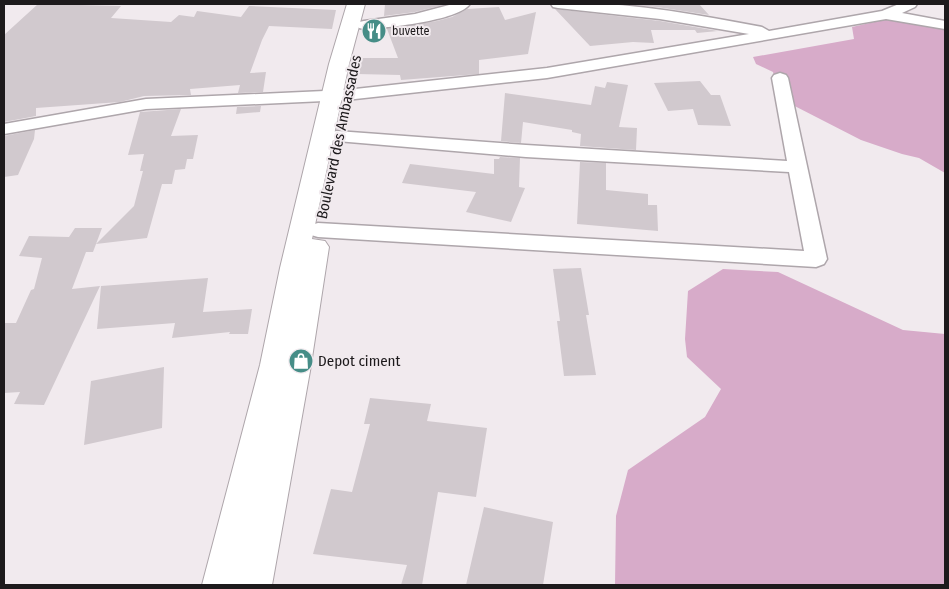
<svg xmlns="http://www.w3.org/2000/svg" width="949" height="589" font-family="'Fira Sans Condensed',sans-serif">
  <rect width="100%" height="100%" fill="#f1eaee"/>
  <!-- green -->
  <path fill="#d7abc9" d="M892,18L945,29V173L919,158L902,154L861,140L781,99L773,72L756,64L753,57L854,39L852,27Z
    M723,269L778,272L903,330L945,334V585H615L616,516L628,470L705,417L721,389L687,357L685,339L688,291Z"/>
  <!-- building -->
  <path fill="#d1c9ce" d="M38,4L121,6L111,18L171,22L179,15L194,17L197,11L241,17L249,6L336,10L332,29L269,26L262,40L250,73L266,72L263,92L238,93L240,85L190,89L191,95L144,96L120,102L36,108V116L4,122V35Z
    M385,4H447L415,12L384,16Z
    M624,4H699L709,15L657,7Z
    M499,7L505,20L536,12L528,54L479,60V74L401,80L400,75L357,74V58H398L387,29L437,21L452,17L467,9Z
    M555,9L660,21L718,31L697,33L695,30H651L654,43L633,42L590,46Z
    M700,81L711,95H720L731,126L698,125L693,109L668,111L654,83Z
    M607,82L628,85L619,127L637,128L636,150L580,146L581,134L572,132V130L523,122L521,143L501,141L505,93L591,105L595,86L605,88Z
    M261,106L260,112L236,114L237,107Z
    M181,109L171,136L198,135L193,159H187L185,169L175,170L172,184H162L147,238L96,244L93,252H86L72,289L100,286L44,405L14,404L20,392L4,393V323H16L31,290L34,289L42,258L19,256L29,236L69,237L75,228H102L96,244L134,206L143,171H140L144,154L128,155L140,112Z
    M35,130L34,139L18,175L4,177V136Z
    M500,157L520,158L519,187L525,188L511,222L466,212L476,192L402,183L410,164L494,174V159H499Z
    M580,162L606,163V190L648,194V205H657L658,231L577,224Z
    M581,268L589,315H586L596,375L564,376L557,321H560L553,269Z
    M208,278L203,312L252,309L248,334H229L230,332L172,338L175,323L97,329L101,286Z
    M164,367L162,428L84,445L91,381Z
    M370,398L431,404L427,421L487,428L476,497L438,492L422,585H401L407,565L313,554L331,489L352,492L370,424H364Z
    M484,507L553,522L543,585H466Z"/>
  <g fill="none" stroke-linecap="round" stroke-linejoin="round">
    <defs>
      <path id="minor" d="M453,4H470C458,21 386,28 364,29L359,28L357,25L359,22L364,21L415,14Z
        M551,4C621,0 693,14 762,27L769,31L882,11L899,4H917L915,7L902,13L945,21V29L886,19L547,78L346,100L146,109L4,134V124L146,99L346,90L547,68L749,34L660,19L558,8L553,7Z
        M780,73L786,75L788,78L827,259L824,264L816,267L318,237L311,235L308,230L311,225L318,223L804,251L789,172L526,157L337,141L331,140L328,136L331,132L337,131L526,145L787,161L772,78L774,75Z"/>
      <path id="major" d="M347,4H365L349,64L312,239L325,241L329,247L310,371L272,585H202L260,365L280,268L329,64Z"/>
    </defs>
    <!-- minor casing -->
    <use href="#minor" stroke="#aea6ab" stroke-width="3"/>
    <!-- major casing -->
    <use href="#major" stroke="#aea6ab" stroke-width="2"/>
    <!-- minor -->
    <use href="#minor" fill="#fff" fill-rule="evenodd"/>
    <!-- major -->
    <use href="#major" fill="#fff" fill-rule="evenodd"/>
  </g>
  <!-- icons -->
  <defs>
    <symbol id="restaurant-disc" viewBox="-11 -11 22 22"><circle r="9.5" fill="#468d87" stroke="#f1eaee"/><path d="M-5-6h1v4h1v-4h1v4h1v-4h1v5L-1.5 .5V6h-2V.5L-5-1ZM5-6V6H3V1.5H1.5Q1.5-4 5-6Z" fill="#fff"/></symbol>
    <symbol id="shop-disc" viewBox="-11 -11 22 22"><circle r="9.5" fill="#468d87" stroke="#f1eaee"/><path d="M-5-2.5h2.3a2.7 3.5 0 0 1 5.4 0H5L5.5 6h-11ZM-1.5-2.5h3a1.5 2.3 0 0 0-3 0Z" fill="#fff"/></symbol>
  </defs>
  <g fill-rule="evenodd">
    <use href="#restaurant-disc" x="360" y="17" width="28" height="28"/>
    <use href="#shop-disc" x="287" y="347" width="28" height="28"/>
  </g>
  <g text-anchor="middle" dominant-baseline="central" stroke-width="4" stroke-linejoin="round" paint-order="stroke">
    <!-- far-poi labels -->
    <g font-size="12" fill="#1d1a1c" stroke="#f1eaee" text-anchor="start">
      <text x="392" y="31">buvette</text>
    </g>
    <!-- street labels -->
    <g font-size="15" fill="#1d1a1c" stroke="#f1eaee">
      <text transform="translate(339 137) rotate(-78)">Boulevard des Ambassades</text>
    </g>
    <!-- poi labels -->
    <g font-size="15" fill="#1d1a1c" stroke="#f1eaee" text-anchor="start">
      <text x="318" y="361">Depot ciment</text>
    </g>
  </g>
  <!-- border -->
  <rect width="949" height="589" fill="none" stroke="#1d1a1c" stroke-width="10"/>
</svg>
